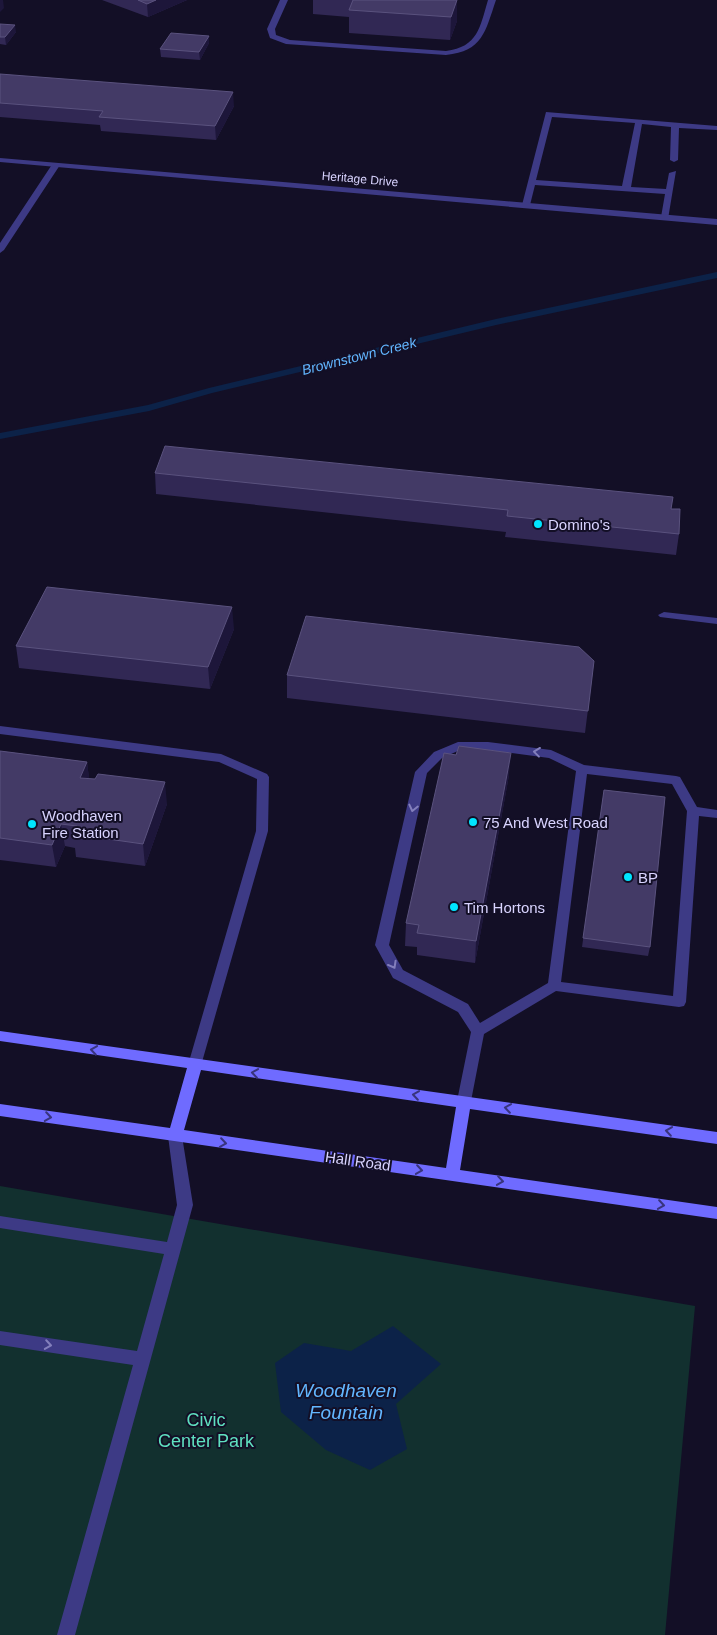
<svg xmlns="http://www.w3.org/2000/svg" width="717" height="1635" font-family="Helvetica,sans-serif">
  <rect width="100%" height="100%" fill="#130f26"/>
  <!-- green -->
  <path fill="#12302f" d="M0,1186L695,1306L665,1635H0Z"/>
  <!-- water -->
  <path fill="#0c2248" d="M393,1326L441,1364L396,1404L407,1449L370,1470L326,1450L281,1412L275,1363L304,1343L351,1351Z"/>
  <g fill="none" stroke-linecap="round" stroke-linejoin="round">
    <!-- stream -->
    <path fill="#0c2248" fill-rule="evenodd" d="M717,272V278L496,325L212,393L149,411L0,439V433L148,405L209,388L496,319Z"/>
    <!-- lane -->
    <path fill="#3d3a85" fill-rule="evenodd" d="M280,0H288L275,29L276,35L290,40L446,51C478,47 480,27 488,0H496C485,32 483,51 446,55L286,44L270,38L267,29Z
      M546,112L717,126V130L679,128L678,160L674,162L670,160L671,127L642,124L631,187L666,189L669,173L676,171L668,219L661,217L665,194L535,185L530,205L526,208L522,205ZM552,117L635,123L622,186L536,180Z
      M53,163L60,165L4,250L0,253V243Z
      M664,612L717,618V624L660,617L658,615Z
      M0,726L221,754L267,774L269,777L268,831L200,1069L195,1071L190,1069L188,1065L256,831L257,779L219,762L0,734Z
      M458,742H488L551,750L584,765L676,776L680,777L697,807L717,810V818L699,816L686,1002L684,1006L679,1007L556,991L484,1034L471,1101L469,1105L464,1107L459,1105L457,1101L471,1032L458,1012L393,978L375,945L415,772L434,752ZM460,750H488L549,758L576,771L548,983L480,1023L468,1004L403,970L389,945L427,773L442,758ZM587,774L672,784L687,811L673,996L561,982Z
      M175,1130L180,1132L182,1136L193,1205L75,1635H57L133,1365L0,1345V1331L137,1351L164,1254L0,1228V1216L167,1242L177,1205L168,1136L170,1132Z"/>
    <!-- street -->
    <path fill="#3d3a85" fill-rule="evenodd" d="M0,158L717,219V225L0,162Z"/>
    <!-- secondary -->
    <path fill="#6f6bff" fill-rule="evenodd" d="M0,1031L717,1132V1144L470,1109L460,1170L717,1207V1219L0,1116V1104L170,1128L187,1068L0,1041ZM201,1070L456,1107L446,1168L184,1130Z"/>
  </g>
  <!-- wall -->
  <path fill="#312854" d="M102,0H187L148,17Z
    M313,0H457V21L450,40L349,33V17L313,14Z
    M0,24L16,32L6,45L0,44Z
    M209,36V43L200,60L161,57L160,49Z
    M0,74L234,106L216,140L101,131L100,125L0,117Z
    M155,473L671,509L679,534L676,555L505,537L506,532L156,494Z
    M234,629L210,689L19,668L16,646Z
    M594,661L585,733L287,698V675Z
    M0,751L87,762L89,779L167,804L145,866L76,857L75,848L65,846L56,867L0,860Z
    M509,775L475,963L417,955V947L405,946L406,923Z
    M604,790L650,947L648,956L582,947Z"/>
  <!-- shaded-wall -->
  <path fill="#1d163a" d="M0,0H3L4,8L0,12Z
    M156,0H187L148,17L147,4Z
    M457,0V21L450,40L451,17Z
    M15,25L16,32L6,45L5,37Z
    M209,36V43L200,60L199,52Z
    M233,92L234,106L216,140L215,126Z
    M232,607L234,629L210,689L208,667Z
    M511,753L509,775L475,963L476,941Z
    M87,762L90,784L80,778Z
    M165,782L167,804L145,866L143,844Z
    M61,824L65,846L56,867L52,845Z"/>
  <!-- building -->
  <path fill="#433a66" stroke="#5a527e" d="M138,0H156L147,4Z
    M353,0H457L451,17L349,10Z
    M0,24L15,25L5,37H0Z
    M171,33L209,36L199,52L160,49Z
    M0,74L233,92L215,126L99,117L103,111L0,103Z
    M165,446L673,497L671,509H680L679,534L507,516L508,510L155,473Z
    M47,587L232,607L208,667L16,646Z
    M306,616L579,647L594,661L588,711L287,675Z
    M459,746L511,753L476,941L417,933L419,925L406,923L444,753L456,755Z
    M0,751L87,762L80,778L95,779L98,774L165,782L143,844L73,834L77,826L61,824L52,845L0,838Z
    M604,790L665,797L650,947L583,938Z"/>
  <!-- one-way arrows -->
  <defs><path id="oneway-chevron" d="M-2-3.5L2.5 0L-2 3.5" fill="none" stroke-width="1.6" stroke-linecap="round" stroke-linejoin="round" transform="scale(1.25)"/></defs>
  <g stroke="#837fbc">
    <use href="#oneway-chevron" transform="translate(537 752) rotate(-173)"/>
    <use href="#oneway-chevron" transform="translate(413 808) rotate(103)"/>
    <use href="#oneway-chevron" transform="translate(393 965) rotate(61)"/>
    <use href="#oneway-chevron" transform="translate(48 1345) rotate(9)"/>
  </g>
  <g stroke="#38347d">
    <use href="#oneway-chevron" transform="translate(94 1050) rotate(-172)"/>
    <use href="#oneway-chevron" transform="translate(255 1073) rotate(-172)"/>
    <use href="#oneway-chevron" transform="translate(416 1095) rotate(-172)"/>
    <use href="#oneway-chevron" transform="translate(508 1108) rotate(-172)"/>
    <use href="#oneway-chevron" transform="translate(48 1117) rotate(9)"/>
    <use href="#oneway-chevron" transform="translate(669 1131) rotate(-172)"/>
    <use href="#oneway-chevron" transform="translate(223 1143) rotate(8)"/>
    <use href="#oneway-chevron" transform="translate(419 1170) rotate(8)"/>
    <use href="#oneway-chevron" transform="translate(500 1181) rotate(8)"/>
    <use href="#oneway-chevron" transform="translate(661 1205) rotate(8)"/>
  </g>
  <!-- markers -->
  <g fill="#00e5ff" stroke="#130f26" stroke-width="2">
    <circle cx="538" cy="524" r="5"/>
    <circle cx="473" cy="822" r="5"/>
    <circle cx="32" cy="824" r="5"/>
    <circle cx="628" cy="877" r="5"/>
    <circle cx="454" cy="907" r="5"/>
  </g>
  <g text-anchor="middle" dominant-baseline="central" stroke-width="4" stroke-linejoin="round" paint-order="stroke">
    <!-- far-street labels -->
    <g font-size="12" fill="#d9d4ff" stroke="#130f26">
      <text transform="translate(360 179) rotate(5)">Heritage Drive</text>
    </g>
    <!-- far-water labels -->
    <g font-size="14" font-style="italic" fill="#62b6ff" stroke="#130f26">
      <text transform="translate(359 356) rotate(-14)">Brownstown Creek</text>
    </g>
    <!-- poi labels -->
    <g font-size="15" fill="#d9d4ff" stroke="#130f26" text-anchor="start">
      <text x="548" y="524">Domino's</text>
      <text x="42" y="815">Woodhaven<tspan x="42" dy="17">Fire Station</tspan></text>
      <text x="483" y="822">75 And West Road</text>
      <text x="638" y="877">BP</text>
      <text x="464" y="907">Tim Hortons</text>
    </g>
    <!-- street labels -->
    <g font-size="15" fill="#d9d4ff" stroke="#130f26">
      <text transform="translate(358 1161) rotate(8)">Hall Road</text>
    </g>
    <!-- near-park labels -->
    <g font-size="18" fill="#5fe0c0" stroke="#130f26">
      <text x="206" y="1420">Civic<tspan x="206" dy="21">Center Park</tspan></text>
    </g>
    <!-- near-water labels -->
    <g font-size="19" font-style="italic" fill="#62b6ff" stroke="#130f26">
      <text x="346" y="1390">Woodhaven<tspan x="346" dy="22">Fountain</tspan></text>
    </g>
  </g>
</svg>
